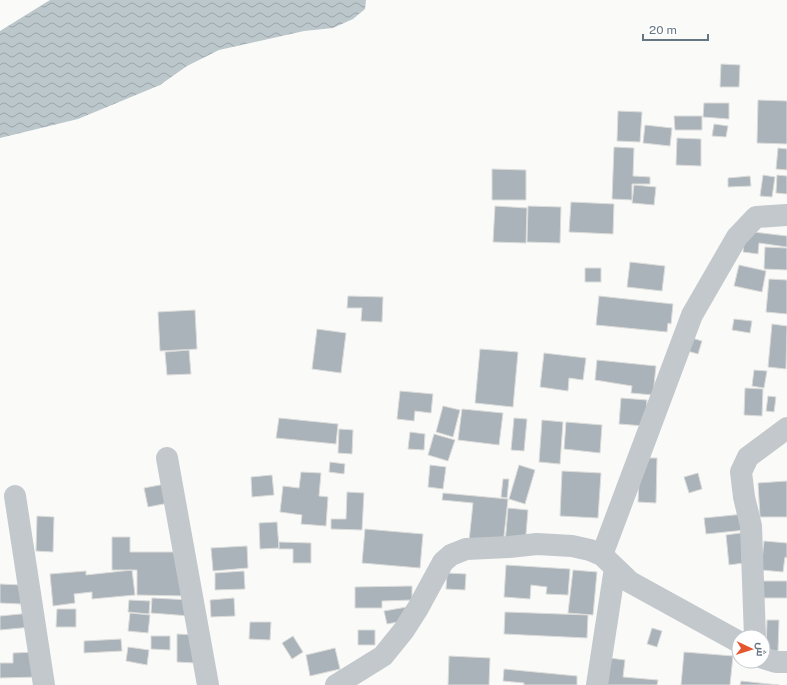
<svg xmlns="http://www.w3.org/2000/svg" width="787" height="685" font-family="'Public Sans',Cairo,sans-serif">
  <defs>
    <pattern id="water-waves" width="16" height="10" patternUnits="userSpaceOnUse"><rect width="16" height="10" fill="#bbc7cb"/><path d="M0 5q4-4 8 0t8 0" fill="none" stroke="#9ca6aa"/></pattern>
  </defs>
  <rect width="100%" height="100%" fill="#fafaf8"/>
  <!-- water -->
  <path fill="url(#water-waves)" d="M50,0H366L365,9L353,19L333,28L304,31L219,50L187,66L160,85L78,119L0,138V31Z"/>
  <!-- building -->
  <path fill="#aab3b9" stroke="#dcdcda" d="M721,64L740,65L739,87H720Z
    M758,100L787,101V144L757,143Z
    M704,103H729V119L703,117Z
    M618,111L642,112L640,142L617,141Z
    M674,116H702V130H675Z
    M714,124L728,126L726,137L712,136Z
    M645,125L672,128L670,146L643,143Z
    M677,138L701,139V166L676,165Z
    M614,147L634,148L633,176L650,177V184H632V200L612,199Z
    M778,148L787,149V170L776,169Z
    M492,169L526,170V200H492Z
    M763,175L775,177L772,197L760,196Z
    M777,175L787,176V194L776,193Z
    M750,176L751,186L728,187V178Z
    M634,185L656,187L654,205L632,203Z
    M571,202L614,204L613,234L569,232Z
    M495,206L527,208L526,243L493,242Z
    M528,206L561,207L560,243L527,242Z
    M745,231L787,236V247L759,243L758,254L743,252Z
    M765,247L787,248V270L764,269Z
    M630,262L665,266L662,291L627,287Z
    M739,265L766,271L762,292L734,286Z
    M585,268H601V282H585Z
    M769,279L787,280V314L766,312Z
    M348,296L383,297L382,322L361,321L362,308H347Z
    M599,296L673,304L671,324L668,323L667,332L596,325Z
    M195,310L197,349L160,351L158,312Z
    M734,319L752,321L750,333L732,330Z
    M772,324L787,326L786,369L768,367Z
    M317,329L346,333L341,373L312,369Z
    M688,337L702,341L698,354L684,350Z
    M480,349L518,352L513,407L475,403Z
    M189,350L191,374L167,375L165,352Z
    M544,353L586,358L583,380L569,378L568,391L540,387Z
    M597,360L656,366L653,395L631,393L632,386L595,380Z
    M754,370L767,371L764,388L752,386Z
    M745,388L763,389L762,416L744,415Z
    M400,391L433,394L431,413L415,411L414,421L397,419Z
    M768,396L776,397L774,412L766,411Z
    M621,398L647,400L645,426L619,424Z
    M443,406L460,410L453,437L436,432Z
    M462,409L503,413L499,445L458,440Z
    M279,418L338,424L336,444L276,438Z
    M514,418L527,419L524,451L511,450Z
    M542,420L563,422L560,464L539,462Z
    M566,422L602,425L600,453L564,449Z
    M339,429L353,430L352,454L338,453Z
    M410,432L425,434L424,450L408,449Z
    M434,434L455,440L448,461L428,455Z
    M640,458H657L656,503L638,502Z
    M330,462L345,464L344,474L329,472Z
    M430,465L446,467L443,489L428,487Z
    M519,465L535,470L525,504L509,499Z
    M562,471L601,473L598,518L560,516Z
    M301,472L321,473L319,496L328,497L326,526L301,524L302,515L280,512L283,486L299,488Z
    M698,473L702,489L689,493L684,477Z
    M272,475L274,495L252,497L251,477Z
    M503,479H509L507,498L501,497Z
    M787,481V517H760L758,483Z
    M176,482L179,501L148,507L144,488Z
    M347,492L364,493L362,530L331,529V519H346Z
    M443,493L508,499L503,545L469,541L473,503L442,500Z
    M508,508L528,510L525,546L505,544Z
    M744,514L746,530L706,534L704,518Z
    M37,516L54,517L53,552L36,551Z
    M277,522L279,548L260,549L259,523Z
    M365,529L423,534L420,568L362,563Z
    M747,532L751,562L729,565L726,535Z
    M112,537H130V552H186V596L137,595V570H112Z
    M764,541L787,543V558L785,557L783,572L761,570Z
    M279,542L311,543V563H293V549H279Z
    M247,546L248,568L213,571L211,548Z
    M506,565L570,569L568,595L546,594L547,587L531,585L530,599L504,597Z
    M132,570L135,595L92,599V592L74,594L75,603L53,606L50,574L86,571V575Z
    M573,570L597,572L593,615L568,613Z
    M244,571L245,589L215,590V573Z
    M447,573L466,574L465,590L446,589Z
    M763,581H787V598H763Z
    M0,584L22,585L21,604L0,603Z
    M412,586V600L382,601V608H355V587Z
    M152,598L191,600L190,616L151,613Z
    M234,598L235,616L211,617L210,600Z
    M129,600L150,601L149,614L128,612Z
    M407,607L409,620L387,624L384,611Z
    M57,609H76V627H56Z
    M505,612L588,615L587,638L504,634Z
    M31,613L32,627L0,630V616Z
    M130,613L150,615L148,633L128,631Z
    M767,620H779L778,651H766Z
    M250,622H271L270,640L249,639Z
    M652,628L662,631L657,647L647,644Z
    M358,630H375V645H358Z
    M177,634L197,635L196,663L177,662Z
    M151,636H170V650L151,649Z
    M293,636L303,652L292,659L282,643Z
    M121,639L122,651L84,653V641Z
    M128,647L149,650L147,665L126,661Z
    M335,648L340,669L310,676L306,655Z
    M37,652L38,677L0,678V663H13V653Z
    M684,652L733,656L730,685H681Z
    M449,656L490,658L489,685H448Z
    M610,658L625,660L623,677L658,680L657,685H607Z
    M504,669L577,676V685H524V683L503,681Z
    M741,681L779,685H740Z"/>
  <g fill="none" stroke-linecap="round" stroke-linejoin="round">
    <!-- minor -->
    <path stroke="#c3c8cc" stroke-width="22" d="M167,458L208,685
      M15,496L44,685
      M602,555L692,315L737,237L756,217L787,215
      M755,637L751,526L744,497L741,472L748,457L787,428
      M763,658L776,662H787
      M336,685L383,656L404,630L418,608L443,562L451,555L466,549L509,547L537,544L572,546L590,550L602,555L630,582L739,642
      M597,685L615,568"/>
  </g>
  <!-- north arrow -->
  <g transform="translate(751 649) rotate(94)"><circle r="19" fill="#ffffff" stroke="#c1c8cd"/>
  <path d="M0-3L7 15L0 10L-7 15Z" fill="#e4572e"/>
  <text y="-6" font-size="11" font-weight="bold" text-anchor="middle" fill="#657683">ش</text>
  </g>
  <!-- scale -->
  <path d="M643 34v6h65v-6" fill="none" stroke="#657683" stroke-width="2"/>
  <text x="649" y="34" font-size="12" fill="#657683" stroke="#ffffff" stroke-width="3" paint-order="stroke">20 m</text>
</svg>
